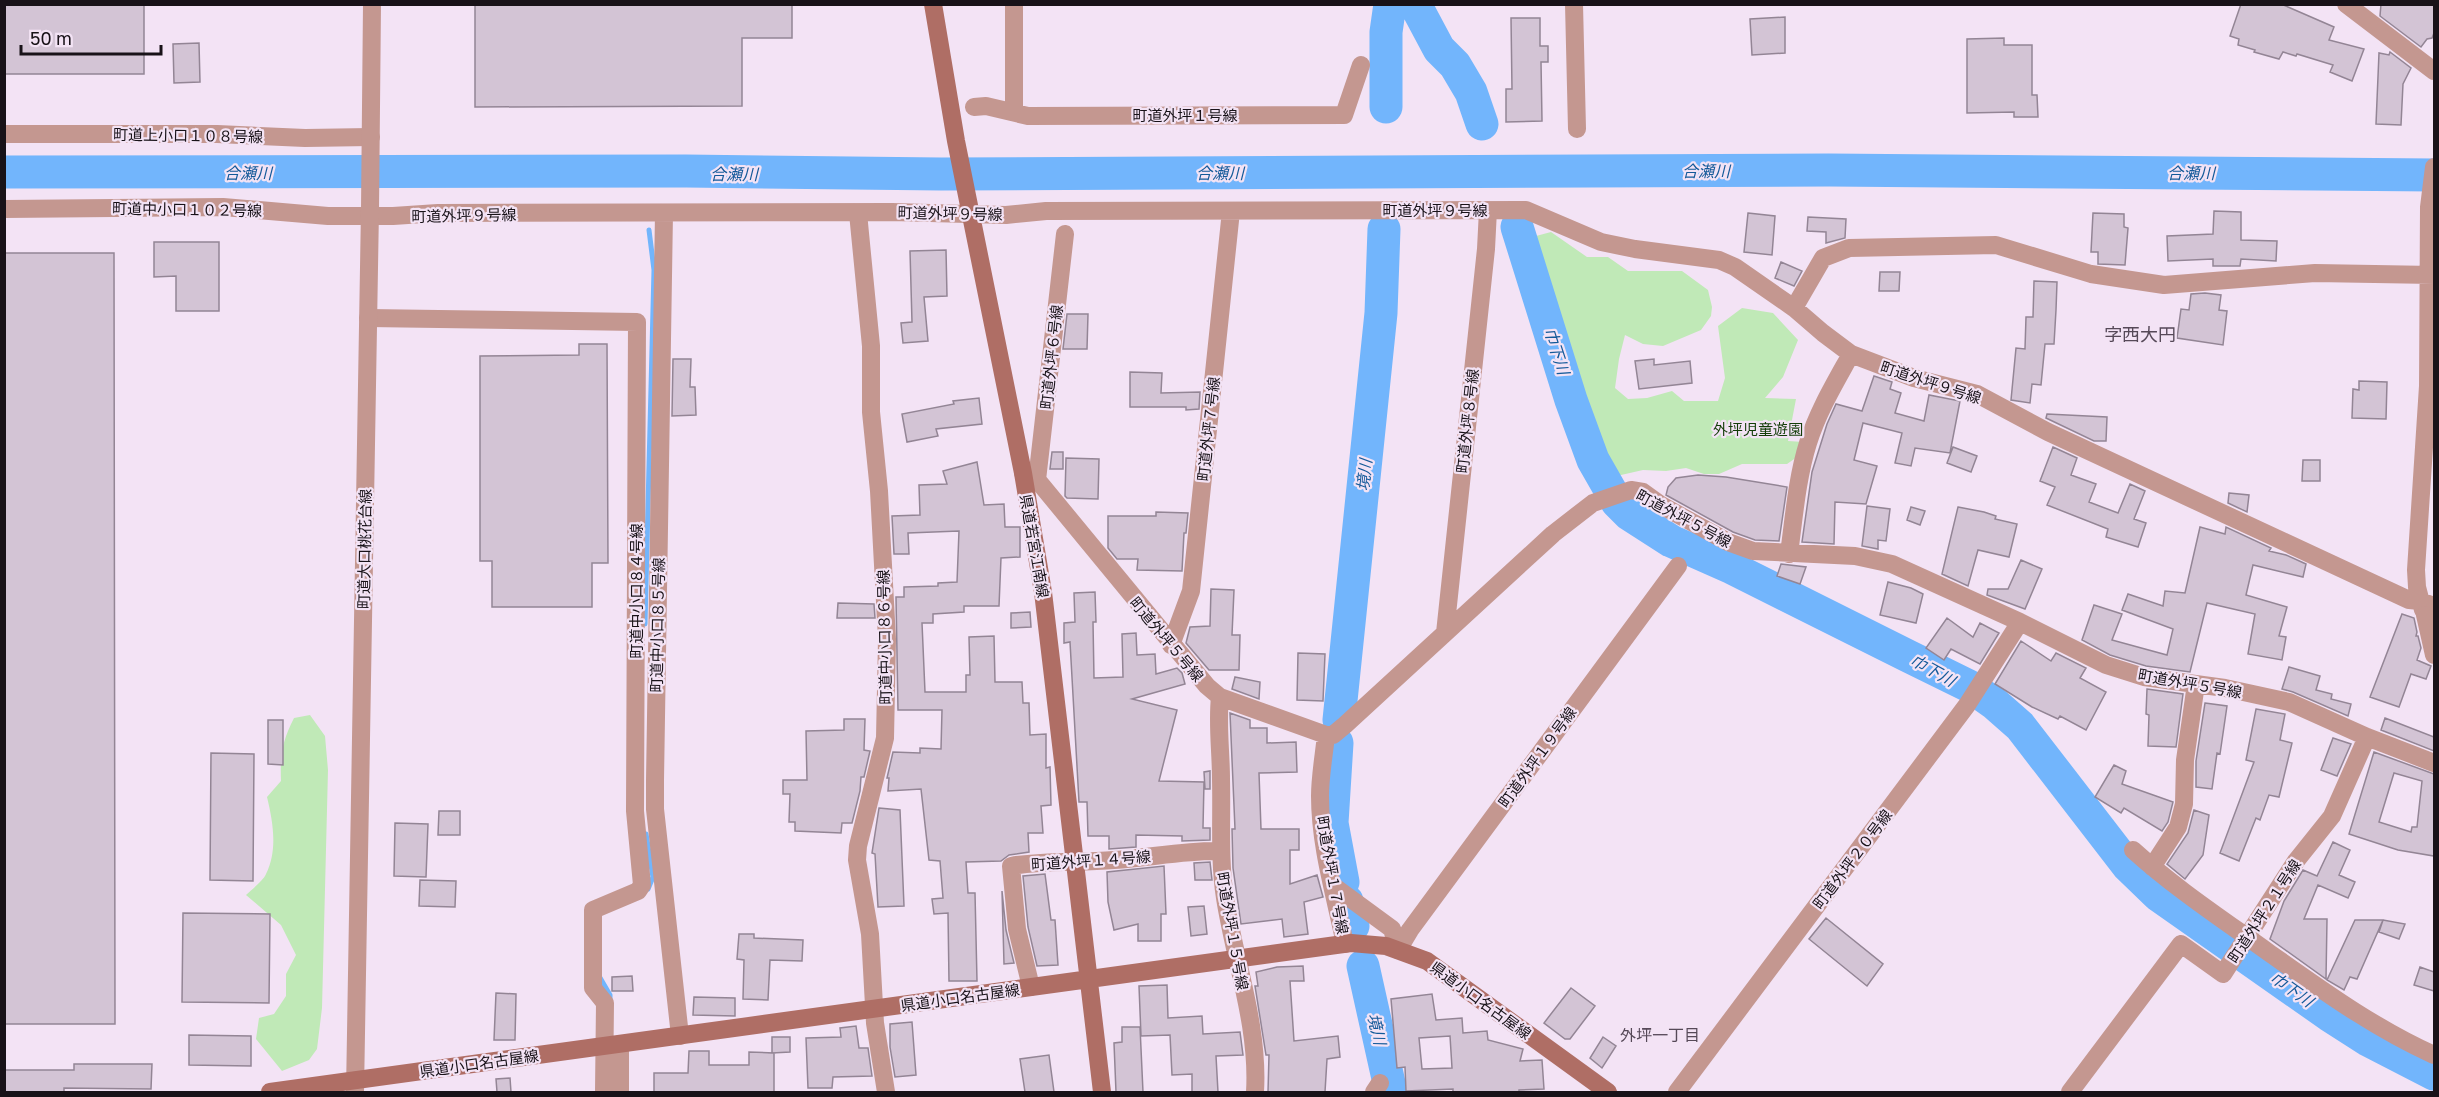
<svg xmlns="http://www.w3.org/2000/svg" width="2439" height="1097" font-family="'Golos Text','Noto Sans JP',sans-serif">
  <rect width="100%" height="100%" fill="#f3e3f5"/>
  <!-- green -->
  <path fill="#c0e9b7" d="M1551,232L1587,257H1608L1628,271H1682L1708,290L1712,307L1711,316L1701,330L1663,346L1643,344L1625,335L1619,359L1615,388L1628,399L1647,398L1672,391L1684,401H1718L1725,378L1718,326L1742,308L1773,313L1798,340L1783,377L1765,398L1796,399L1788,441L1804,442L1800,455L1787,464H1742L1719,474H1704L1686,468L1666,471L1643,470L1621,475L1597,477L1582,454L1566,410L1551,375L1543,342L1531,312L1516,257L1536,236Z
    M310,715L325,736L328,770L322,1008L317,1049L309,1060L282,1071L256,1039L259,1018L274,1014L286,996V974L296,955L281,925L246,895C252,889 263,881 266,874C278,850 273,822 267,797L281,781C280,755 282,742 294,718Z"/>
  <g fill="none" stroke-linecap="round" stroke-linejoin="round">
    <!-- stream -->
    <path stroke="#72b5fc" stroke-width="5" d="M645,624L654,270L649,230
      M646,834L653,877L648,889
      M599,976L610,995V1000"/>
    <!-- river -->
    <path stroke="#72b5fc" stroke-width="33" d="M1415,4L1439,49L1455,65L1471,92L1482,124
      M1386,107V32L1390,4
      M4,172L686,171L941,174L1829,170L2434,175
      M1517,227L1571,400L1593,460L1617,502L1629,514L1671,541L1732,568L1908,656L1971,687L1995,704L2020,726L2128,866L2158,895L2329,1015L2368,1040L2434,1074
      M1339,720L1381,313L1384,229
      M1337,743L1332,823L1343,882
      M1347,901L1353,926
      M1363,966L1391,1092"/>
  </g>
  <!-- building -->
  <path fill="#d3c4d5" stroke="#938595" stroke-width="1.5" fill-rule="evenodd" d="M4,4H144V74H4Z
    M475,4H792V38H742V106L475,107Z
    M2241,4H2281L2334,27L2329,40L2364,49L2352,81L2330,72L2333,65L2297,54L2296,56L2283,52L2279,59L2254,52L2255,50L2238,45L2239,39L2230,36Z
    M2381,4H2434V33L2432,38L2427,39L2421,47L2380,16Z
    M1785,17V53L1752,55L1750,19Z
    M1511,18H1540V46H1548V62H1541L1542,121L1506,122V89H1512Z
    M2004,38V45H2032V95H2037L2038,117H2014V112L1967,113V39Z
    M199,43L200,82L174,83L173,44Z
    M2390,52L2411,68L2403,84L2401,125L2376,124L2379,53L2389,55Z
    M2214,211L2241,212V240L2277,241L2276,261L2241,259L2240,266H2213V259L2168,261L2167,236L2213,234Z
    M1748,213L1775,216L1772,255L1744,252Z
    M2093,213L2124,214V227L2128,228L2125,265L2098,264V252H2091Z
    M1808,217L1846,219L1845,238L1826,243V232L1807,231Z
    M154,242H219V311H176V276L154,277Z
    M946,250L947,296L924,297L928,341L903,343L901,323L912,322L910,251Z
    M4,253H114L115,1024H4Z
    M1781,262L1802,271L1794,286L1775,278Z
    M1880,272H1900L1899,291H1879Z
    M2034,281L2057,282L2056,310L2054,344H2045L2041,385L2032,384L2030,403L2011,400L2016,348L2025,349L2026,317H2033Z
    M2205,293L2221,295L2219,310L2227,311L2223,345L2177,338L2181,309L2189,310L2191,294Z
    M1067,314H1088L1087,349H1063Z
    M579,344H607L608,563H592V607H492V561H480V356L579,355Z
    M673,359H691L690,387H695L696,415L672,416Z
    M1654,359V365L1690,361L1692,383L1639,389L1635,361Z
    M1130,372L1162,373L1161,393L1200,392L1199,409L1186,410V407H1130Z
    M1874,376L1892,382L1890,389L1901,393L1895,413L1924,421L1929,395L1960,401L1950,453L1915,448L1911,466L1895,463L1902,433L1863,423L1854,460L1877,466L1866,504L1835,502L1834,544L1802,542L1812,472L1827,424L1836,404L1862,411Z
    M2359,381L2387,382L2386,419L2352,418L2353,389L2359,390Z
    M979,398L982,424L936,429L938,436L907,442L902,414L954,404L953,401Z
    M2047,414L2107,417L2106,441H2094L2046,418Z
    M1953,447L1977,456L1971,472L1947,463Z
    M2053,447L2077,458L2071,475L2096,484L2089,502L2118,513L2130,484L2145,491L2134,519L2146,523L2138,547L2106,537L2108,529L2047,505L2055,487L2040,481Z
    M1052,452H1063V469H1050Z
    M1066,458L1099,459L1098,499L1067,498L1065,496Z
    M2303,460H2320V481H2302Z
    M977,462L984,505L1004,504L1005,527H1020V557L1001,558L999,606H964V612L933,614V623H922L925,692H966V675H970L969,637L994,636L995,682H1022L1023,703H1029L1030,735L1046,734V768L1050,767L1051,805L1041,806L1043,833H1028L1029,852L1009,855L1001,861L966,862L968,893H975L977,981H949L948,913L934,914L932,899L943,898L940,861L929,860L921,789L888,791L889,778H887L893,752L920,753V748L941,749L942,710H898L896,597H904V587L938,586V583L957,582L959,531L908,533L909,554H894L892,516L920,515L919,485L947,484L943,471Z
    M1698,475L1726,477L1787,487L1779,541L1755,540L1733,532L1666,495L1668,487L1676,478Z
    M2229,493L2249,495L2247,512L2228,503Z
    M1867,506L1890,509L1886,541L1878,540V549L1862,546Z
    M1911,507L1925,511L1920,525L1907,520Z
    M1958,507L1984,512L1996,516L1995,519L2017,524L2009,557L1978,550L1968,586L1942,574Z
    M1156,512L1188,513L1186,533H1184L1182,571L1137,570L1138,559H1117L1108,548V516H1156Z
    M2200,527L2225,534L2226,527L2271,548L2269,551L2286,555L2306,564L2303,577L2253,565L2246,595L2287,607L2279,636L2286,637L2282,660L2248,654L2255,614L2207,603L2190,672L2146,666L2110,655L2082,640L2094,605L2122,614L2112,640L2167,655L2173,629L2122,610L2128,594L2163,606L2165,591L2185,593Z
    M2021,560L2042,569L2025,609L1987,595L1988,589H2008Z
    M1781,564L1806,567L1800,584L1777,576Z
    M1888,582L1911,588L1923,594L1916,623L1880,615Z
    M1211,589L1234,590L1232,635H1240L1239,670H1209L1186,643L1190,627L1210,626Z
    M1095,592L1096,622H1093L1094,678L1123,677L1122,634L1136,633L1137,655L1155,654L1156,674L1177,668L1182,673L1185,684L1132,699L1177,710L1159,781L1204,782L1203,828H1210V840L1182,841V836L1136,835V847L1109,849V836H1088L1087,802H1079L1070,642L1064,643V623L1075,622L1074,593Z
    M838,603L874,604L875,618H837Z
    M1030,612L1031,627L1011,628V613Z
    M2402,614L2414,618L2417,632L2416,636H2418L2421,648L2417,660L2431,666L2426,679L2411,674L2399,707L2370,697Z
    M1947,618L1973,637L1980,623L1999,633L1980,664L1951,649L1944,660L1926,648Z
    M2021,641L2051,661L2056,653L2086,668L2080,678L2106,692L2086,730L2060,716L2058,719L2032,707L1995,684Z
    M1298,653L1325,654L1323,701L1297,700Z
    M2289,667L2320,676L2316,690L2332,694L2331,699L2351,704L2348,716L2293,692L2282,689Z
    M1235,677L1260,682L1259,699L1232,689Z
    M2147,689L2183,694L2176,747L2148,746L2149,715L2146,714Z
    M2205,703L2227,706L2220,754L2217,753L2212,789L2196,787V761Z
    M2256,709L2285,714L2280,740L2292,743L2279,797L2269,795L2260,820L2256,818L2239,861L2220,853L2254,762L2246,760Z
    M1230,713L1250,720V728H1267V743L1296,742L1297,772L1259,773L1261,829H1299V850H1290V884L1317,875L1323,897L1304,902L1308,934L1284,937L1282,919L1241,924L1233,868L1232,829H1235Z
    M2385,718L2434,737V751L2381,730Z
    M844,719H865L864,750L870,751L864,777H861L860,791L852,823H842L841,833L795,831V822H789L790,794H783V780H807L806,731L844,730Z
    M268,720H283V765L268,764Z
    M2333,738L2351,744L2337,776L2321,770Z
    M2374,752L2434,774V856L2398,850L2349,834ZM2394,773L2422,781L2417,827H2412L2411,832L2379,822Z
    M211,753L254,754L253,881L210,880Z
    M2114,765L2126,771L2122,784L2173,802L2168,822L2162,831L2124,808L2121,813L2095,797Z
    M1210,771V789H1205L1204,772Z
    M879,808L900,810L904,906L878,907L875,854L872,853Z
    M2194,810L2209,815L2203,855L2185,879L2167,864L2188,833Z
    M439,811H460V835H438Z
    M395,823L428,824L426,877L394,876Z
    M2333,842L2350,850L2339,875L2355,882L2348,898L2318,885L2304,919H2327L2326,979L2270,939L2284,901L2303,870L2317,876Z
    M1210,862L1212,880H1195L1194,863Z
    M1164,866L1166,914H1161V941H1138V924L1114,930L1108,902L1107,872Z
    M1045,874L1051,920H1055L1058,965L1037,966L1028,927L1023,876Z
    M420,880L456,881L455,907L419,906Z
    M1002,891L1006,930L1014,963L1004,964Z
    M1204,906L1207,934L1191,936L1188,907Z
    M183,913L270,914L269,1003L182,1002Z
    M1826,918L1883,964L1867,986L1809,939Z
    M2355,920H2383L2357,979L2350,977L2344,990L2327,980Z
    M2383,920L2405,924L2399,939L2379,932Z
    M739,934H754V938L803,940L802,961L770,960L768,1000L743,999L744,960L737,959Z
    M1303,966L1304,981H1290L1294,1041L1338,1036L1340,1057L1327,1059L1325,1092H1268L1269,1055H1266L1255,986H1258L1256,972L1277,967Z
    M2420,967L2434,972V991L2414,985Z
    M632,976L633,991H612V977Z
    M1167,985L1168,1018L1202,1016L1203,1034L1240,1032L1243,1055L1216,1056L1218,1092H1192V1074L1172,1075L1170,1035L1141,1036L1139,986Z
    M1571,988L1595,1006L1570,1039H1565L1544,1023Z
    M496,993L516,994L515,1040H494Z
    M1432,994L1436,1020L1462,1018L1463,1033L1487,1031L1488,1040L1523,1049L1520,1061L1542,1060L1544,1089L1519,1090V1092H1453V1089L1406,1091L1405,1067L1397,1068L1391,999ZM1450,1036L1452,1068L1422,1069L1419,1038Z
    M694,997L735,998V1016L693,1015Z
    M912,1022L916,1075L895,1077L890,1047V1024Z
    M856,1026L859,1048H868L872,1076L833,1077L832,1088H808L806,1038L841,1037L840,1028Z
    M1122,1027H1140L1143,1092H1116L1114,1043L1122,1042Z
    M189,1035L251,1036V1066L189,1065Z
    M772,1037H790V1052L772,1053Z
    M1603,1037L1616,1046L1602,1068L1590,1058Z
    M689,1051H709V1065H749V1052L774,1053V1092H654V1073H688Z
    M1049,1055L1054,1092H1025L1020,1059Z
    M74,1064H152L151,1089L64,1088V1092H4V1070H74Z
    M510,1078L511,1092H497L496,1079Z"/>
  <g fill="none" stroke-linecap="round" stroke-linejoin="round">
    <!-- minor -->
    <path stroke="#c49790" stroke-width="18" d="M1014,4V112
      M1574,4L1577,129
      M2346,4L2434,71
      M974,107L986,106L1028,116L1344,115L1361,65
      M4,134H217L305,138L371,137
      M4,209L223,207L328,216H393L438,213L892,212L1006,215L1046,211L1526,210L1601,242L1635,249L1719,260L1735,267L1794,308L1823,333L1851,354L1914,378L1977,394L2048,432L2409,600L2420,601L2434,606
      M664,213L655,780V809L680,1036
      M858,213L871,346V412L879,491L887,639L885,738L858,846L857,860L870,934L875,1023L886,1092
      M1794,308L1823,258L1849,248L1996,245L2091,274L2164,285L2315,273L2434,275
      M368,318L637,322L635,811L642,885L638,891L593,910V988L605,1003L604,1092
      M1023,473L1034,476L1207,686L1220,697L1326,735H1333L1345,725L1553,534L1593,503L1631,490L1643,492L1661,505L1728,542L1753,551L1855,556L1892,564L2020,622L2106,665L2144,677L2225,688L2289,702L2367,737L2434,763
      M1037,480L1065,234
      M1789,554C1794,517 1797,478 1808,443C1818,411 1835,383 1851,354
      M2423,610L2417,587L2416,570L2428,386L2429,207L2434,167
      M1445,633L1486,249L1488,210
      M1171,645L1191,591L1231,211
      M1220,697C1217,724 1221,752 1221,779C1222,819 1219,859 1225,898C1235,962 1259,1027 1255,1092
      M1326,735C1324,755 1320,776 1320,796C1320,846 1335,895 1345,944
      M2133,850C2175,888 2222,919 2268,952C2322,990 2374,1028 2434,1055
      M2152,867L2178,827L2184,804L2185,760L2196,684
      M1332,885L1392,929L1398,950
      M1398,950L1410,930L1678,566
      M1031,987L1017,929L1011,866C1045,860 1079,863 1114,860C1149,858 1185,850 1220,851
      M620,1092V1044
      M1374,1092L1380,1083
      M1677,1092L1967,705L2020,622
      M2070,1092L2181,944L2223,974L2296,861L2332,816L2367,737"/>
    <!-- tertiary -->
    <path stroke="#c49790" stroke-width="18" d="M2425,615L2434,655
      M355,1092L370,209L372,4"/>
    <!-- secondary -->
    <path stroke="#af6e65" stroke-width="18" d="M933,4L956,141L1023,473L1043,592L1102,1092
      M270,1092L1351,943L1386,946L1427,961L1608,1092"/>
  </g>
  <g text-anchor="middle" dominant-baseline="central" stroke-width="4.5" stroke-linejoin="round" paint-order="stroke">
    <!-- street labels -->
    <g font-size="15" fill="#181218" stroke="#f3e3f5">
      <text x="1185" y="115">町道外坪１号線</text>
      <text transform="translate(188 135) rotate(1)">町道上小口１０８号線</text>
      <text transform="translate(187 209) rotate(1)">町道中小口１０２号線</text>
      <text x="1435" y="210">町道外坪９号線</text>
      <text transform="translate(950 213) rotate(1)">町道外坪９号線</text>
      <text transform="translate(464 215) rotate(-1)">町道外坪９号線</text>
      <text transform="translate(1051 357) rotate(-84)">町道外坪６号線</text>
      <text transform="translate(1931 382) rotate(18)">町道外坪９号線</text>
      <text transform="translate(1467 421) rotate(-84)">町道外坪８号線</text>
      <text transform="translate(1208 429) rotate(-84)">町道外坪７号線</text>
      <text transform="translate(1684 518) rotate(28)">町道外坪５号線</text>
      <text transform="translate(1035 546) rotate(80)">県道若宮江南線</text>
      <text transform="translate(364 549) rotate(-89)">町道大口桃花台線</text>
      <text transform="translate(636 591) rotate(-90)">町道中小口８４号線</text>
      <text transform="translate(657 625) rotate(-89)">町道中小口８５号線</text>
      <text transform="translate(884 637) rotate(-91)">町道中小口８６号線</text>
      <text transform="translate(1167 639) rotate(50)">町道外坪５号線</text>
      <text transform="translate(2190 683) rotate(10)">町道外坪５号線</text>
      <text transform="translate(1537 757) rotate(-54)">町道外坪１９号線</text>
      <text transform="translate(1852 859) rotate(-53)">町道外坪２０号線</text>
      <text transform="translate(1091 860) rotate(-4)">町道外坪１４号線</text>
      <text transform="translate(1333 875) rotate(80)">町道外坪１７号線</text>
      <text transform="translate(2264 911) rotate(-57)">町道外坪２１号線</text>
      <text transform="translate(1233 931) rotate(80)">町道外坪１５号線</text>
      <text transform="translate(960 997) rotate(-8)">県道小口名古屋線</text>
      <text transform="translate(1481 1000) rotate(36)">県道小口名古屋線</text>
      <text transform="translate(479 1063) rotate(-8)">県道小口名古屋線</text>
    </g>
    <!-- park labels -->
    <g font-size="15" fill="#133d08" stroke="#f3e3f5">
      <text x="1758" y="429">外坪児童遊園</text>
    </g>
    <!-- water labels -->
    <g font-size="16" font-style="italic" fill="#135999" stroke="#f3e3f5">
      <text x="1706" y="171">合瀬川</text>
      <text x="248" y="173">合瀬川</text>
      <text x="1220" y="173">合瀬川</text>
      <text x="2191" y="173">合瀬川</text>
      <text x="734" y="174">合瀬川</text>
      <text transform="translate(1557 351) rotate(72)">巾下川</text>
      <text transform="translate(1364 475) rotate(-84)">境川</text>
      <text transform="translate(1933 670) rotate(29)">巾下川</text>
      <text transform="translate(2292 989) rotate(35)">巾下川</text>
      <text transform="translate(1377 1029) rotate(77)">境川</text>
    </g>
    <!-- neighbourhood labels -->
    <g font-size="16" fill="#564958" stroke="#f3e3f5">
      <text x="1660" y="1035">外坪一丁目</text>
    </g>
    <!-- quarter labels -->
    <g font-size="18" fill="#564958" stroke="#f3e3f5">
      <text x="2140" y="334">字西大円</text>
    </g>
  </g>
  <!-- border -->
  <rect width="2439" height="1097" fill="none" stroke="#181218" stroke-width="12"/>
  <!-- scale -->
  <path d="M21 45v9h140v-9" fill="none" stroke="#181218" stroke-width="3"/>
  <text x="30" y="45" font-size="18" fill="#181218" stroke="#f3e3f5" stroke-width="4.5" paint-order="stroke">50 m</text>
</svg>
